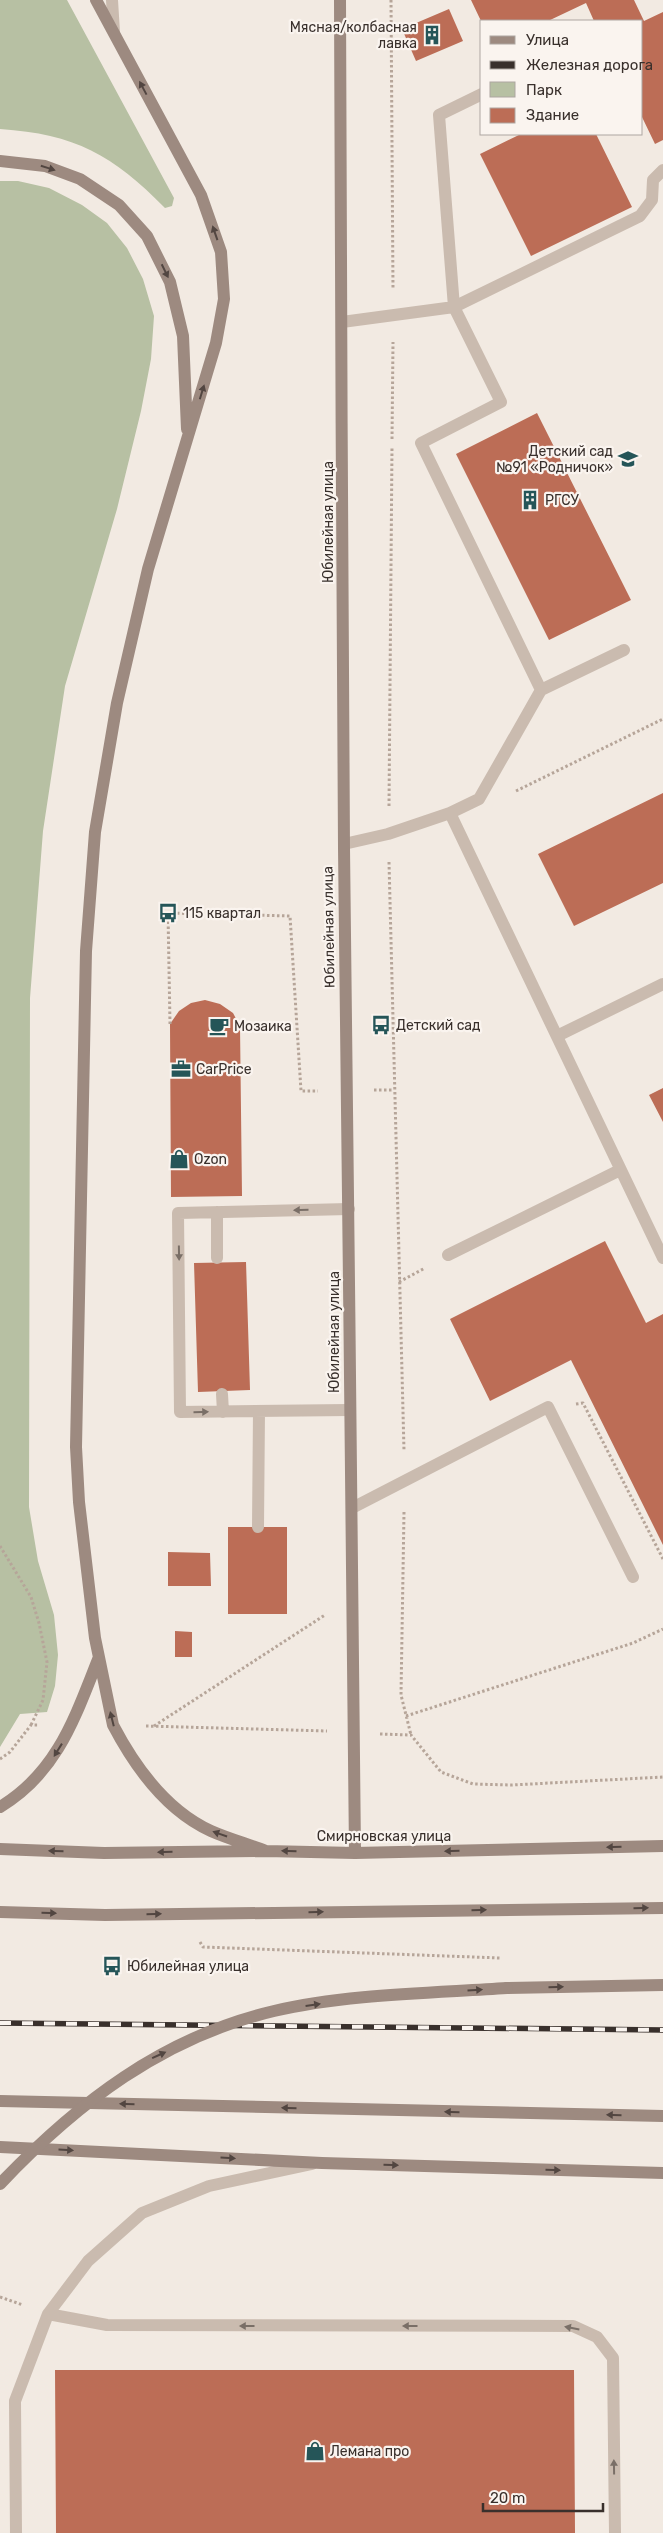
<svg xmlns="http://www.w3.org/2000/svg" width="663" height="2533" font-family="Rubik,sans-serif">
  <rect width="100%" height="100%" fill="#f2eae2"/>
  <!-- green -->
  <path fill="#b7c0a3" d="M0,0H67L174,198L172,206L165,208C113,155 75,134 0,129Z
    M0,181H18L49,188L82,205L107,223L127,248L143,279L154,316L151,359L141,411L117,509L65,686L43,831L30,998L29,1507L38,1561L54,1615L58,1655L55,1686L47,1712L20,1714L0,1747Z"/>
  <!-- building -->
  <path fill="#bc6d56" d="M471,0H634L644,21L663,12V140L655,144L642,117V21H594L586,3L548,21H481Z
    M449,9L463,41L416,61L402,29Z
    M521,134H596L632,207L531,256L480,154Z
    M537,413L631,600L549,640L456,454Z
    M663,793V883L574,926L538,854Z
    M205,1000L220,1004L233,1013L240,1026L242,1196L171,1197L170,1024L179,1011L191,1003Z
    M663,1088V1122L649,1095Z
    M605,1241L646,1323L663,1314V1545L571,1360L490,1401L450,1319Z
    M246,1262L250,1390L198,1392L194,1263Z
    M228,1527H287V1614H228Z
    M168,1552L210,1553L211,1586H168Z
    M175,1631L192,1632V1657H175Z
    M55,2370H574L575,2533H56Z"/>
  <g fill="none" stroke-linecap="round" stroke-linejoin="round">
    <!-- path -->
    <path stroke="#b6a599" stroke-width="3" stroke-dasharray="2.5 2.5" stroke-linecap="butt" d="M391,0L393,289
      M392,439L393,342
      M516,791L663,719
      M389,806L392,447
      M389,862L404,1451
      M170,1024L168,913L290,916L301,1091H318
      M374,1090H394
      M399,1282L425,1268
      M576,1404L583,1403L663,1559
      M404,1512L401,1695L411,1735
      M0,1546L31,1597L39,1623L47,1662L43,1700L31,1725
      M406,1716L633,1643L663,1629
      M146,1726L327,1731
      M154,1726L325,1615
      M380,1734L411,1735L441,1772L473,1784L512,1785L663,1777
      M0,1759L10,1752L31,1725H39
      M200,1942L203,1947L500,1958
      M0,2297L23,2305"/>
    <!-- lane -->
    <path stroke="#cabbaf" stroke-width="12" d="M112,0L114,32
      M342,322L454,307L640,216L652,200L653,180L663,170
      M541,690L624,650
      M450,813L663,1258
      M344,844L388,834L450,813L479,799L541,690L421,443L501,402L454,307L439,115L482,94
      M557,1036L663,984
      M448,1255L620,1170
      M217,1258V1212
      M222,1394L223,1412
      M349,1410L180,1412L178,1213L349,1209
      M354,1507L548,1407L633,1577
      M258,1527L259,1411
      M312,2164L209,2186L142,2213L88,2261L48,2314L107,2325L573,2326L597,2337L613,2358L615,2533
      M16,2533L15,2401L48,2314"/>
    <!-- secondary -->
    <path stroke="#9d8a80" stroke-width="12" d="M96,0L201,195L221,252L224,299L216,343L148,569L117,703L95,832L86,951L76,1447L79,1502L95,1638L113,1725C135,1767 167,1811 211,1831C229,1839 248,1844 266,1851
      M340,0C342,283 341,565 344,848C346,1183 354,1518 355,1853
      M0,161L45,166L80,179L119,205L147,236L170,282L183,336L187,429
      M0,1807C58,1772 75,1717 99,1657
      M0,1849L104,1853L266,1851L355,1853L663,1846
      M0,1912L105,1915L663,1908
      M507,1988L663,1985
      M0,2101L663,2116
      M0,2147L322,2163L663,2173"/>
    <defs>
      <path id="rail" d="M0,2023L663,2030"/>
    </defs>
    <!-- rail casing -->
    <use href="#rail" stroke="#39302c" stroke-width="5.5"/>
    <!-- rail -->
    <use href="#rail" stroke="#faf4ef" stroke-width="4" stroke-dasharray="11" stroke-linecap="butt"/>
    <!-- secondary-bridge -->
    <path stroke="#9d8a80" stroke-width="12" d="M0,2184C77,2103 163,2037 274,2011C345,1994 433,1993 507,1988"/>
  </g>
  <!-- one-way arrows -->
  <defs><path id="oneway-solid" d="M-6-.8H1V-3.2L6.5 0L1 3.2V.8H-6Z" transform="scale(1.25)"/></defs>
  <g fill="#524641">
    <use href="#oneway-solid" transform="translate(143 88) rotate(-118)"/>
    <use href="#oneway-solid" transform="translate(48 168) rotate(17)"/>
    <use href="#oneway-solid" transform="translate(215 233) rotate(-109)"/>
    <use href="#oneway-solid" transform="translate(165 271) rotate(64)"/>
    <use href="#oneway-solid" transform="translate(202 392) rotate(-73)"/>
    <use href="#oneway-solid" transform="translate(112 1719) rotate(-104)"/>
    <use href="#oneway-solid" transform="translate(58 1750) rotate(122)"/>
    <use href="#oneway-solid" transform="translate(220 1834) rotate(-161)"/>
    <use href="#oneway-solid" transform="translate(614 1847) rotate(179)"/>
    <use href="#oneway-solid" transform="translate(56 1851) rotate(-178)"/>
    <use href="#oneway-solid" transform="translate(289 1851) rotate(-178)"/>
    <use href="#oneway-solid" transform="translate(452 1851) rotate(179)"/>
    <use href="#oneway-solid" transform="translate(165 1852) rotate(179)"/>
    <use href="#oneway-solid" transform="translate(641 1908) rotate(-1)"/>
    <use href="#oneway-solid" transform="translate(479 1910) rotate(-1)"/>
    <use href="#oneway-solid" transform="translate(316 1912) rotate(-1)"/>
    <use href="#oneway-solid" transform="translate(49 1913) rotate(2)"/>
    <use href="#oneway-solid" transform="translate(154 1914) rotate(-1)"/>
    <use href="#oneway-solid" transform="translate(556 1987) rotate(-1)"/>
    <use href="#oneway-solid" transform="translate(475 1990) rotate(-4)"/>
    <use href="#oneway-solid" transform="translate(313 2005) rotate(-8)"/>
    <use href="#oneway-solid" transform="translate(159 2055) rotate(-24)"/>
    <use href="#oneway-solid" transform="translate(127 2104) rotate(-179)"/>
    <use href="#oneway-solid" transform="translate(289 2108) rotate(-179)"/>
    <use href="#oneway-solid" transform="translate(452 2112) rotate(-179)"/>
    <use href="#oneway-solid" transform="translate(614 2115) rotate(-179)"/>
    <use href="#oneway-solid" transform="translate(66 2150) rotate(3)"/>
    <use href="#oneway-solid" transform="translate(228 2158) rotate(3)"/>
    <use href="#oneway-solid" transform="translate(391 2165) rotate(2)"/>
    <use href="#oneway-solid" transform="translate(553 2170) rotate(2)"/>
  </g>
  <g fill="#7a6f67">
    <use href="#oneway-solid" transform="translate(301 1210) rotate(179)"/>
    <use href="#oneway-solid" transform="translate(179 1253) rotate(89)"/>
    <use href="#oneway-solid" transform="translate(201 1412) rotate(-1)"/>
    <use href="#oneway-solid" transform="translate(247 2326) rotate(-180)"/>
    <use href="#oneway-solid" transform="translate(410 2326) rotate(-180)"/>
    <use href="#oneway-solid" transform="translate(572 2328) rotate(-169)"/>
    <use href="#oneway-solid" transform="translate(614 2467) rotate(-91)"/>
  </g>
  <!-- icons -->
  <defs>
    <symbol id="building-bare" viewBox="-9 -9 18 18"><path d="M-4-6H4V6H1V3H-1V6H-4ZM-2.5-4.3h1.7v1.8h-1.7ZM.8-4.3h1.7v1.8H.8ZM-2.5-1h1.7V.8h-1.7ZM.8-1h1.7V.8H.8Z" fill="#255558" stroke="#faf4ef" stroke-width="2.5" paint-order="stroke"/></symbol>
    <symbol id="school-bare" viewBox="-9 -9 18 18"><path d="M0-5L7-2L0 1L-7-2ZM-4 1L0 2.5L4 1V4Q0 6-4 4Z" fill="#255558" stroke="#faf4ef" stroke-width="2.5" paint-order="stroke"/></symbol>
    <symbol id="bus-bare" viewBox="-9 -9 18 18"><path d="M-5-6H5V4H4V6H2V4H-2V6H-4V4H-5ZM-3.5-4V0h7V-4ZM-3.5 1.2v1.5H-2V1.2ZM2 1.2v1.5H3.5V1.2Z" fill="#255558" stroke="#faf4ef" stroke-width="2.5" paint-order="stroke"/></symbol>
    <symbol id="cafe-bare" viewBox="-9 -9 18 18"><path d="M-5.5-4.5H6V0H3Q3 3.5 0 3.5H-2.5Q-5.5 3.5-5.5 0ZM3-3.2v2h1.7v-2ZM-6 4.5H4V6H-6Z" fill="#255558" stroke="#faf4ef" stroke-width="2.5" paint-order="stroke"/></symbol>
    <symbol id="office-bare" viewBox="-9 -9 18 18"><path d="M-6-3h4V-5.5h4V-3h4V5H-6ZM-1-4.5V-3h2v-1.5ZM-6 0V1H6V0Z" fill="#255558" stroke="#faf4ef" stroke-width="2.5" paint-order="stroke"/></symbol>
    <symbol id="shop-bare" viewBox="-9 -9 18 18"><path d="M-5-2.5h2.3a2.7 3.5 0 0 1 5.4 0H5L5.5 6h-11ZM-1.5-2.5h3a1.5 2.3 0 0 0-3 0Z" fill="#255558" stroke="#faf4ef" stroke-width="2.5" paint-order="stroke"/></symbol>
  </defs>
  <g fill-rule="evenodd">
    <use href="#building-bare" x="418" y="21" width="28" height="28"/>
    <use href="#school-bare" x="614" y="445" width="28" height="28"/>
    <use href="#building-bare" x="516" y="486" width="28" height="28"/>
    <use href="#bus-bare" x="154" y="899" width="28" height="28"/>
    <use href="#bus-bare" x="367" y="1011" width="28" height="28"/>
    <use href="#cafe-bare" x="205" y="1012" width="28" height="28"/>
    <use href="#office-bare" x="167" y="1055" width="28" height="28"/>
    <use href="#shop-bare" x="165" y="1145" width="28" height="28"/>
    <use href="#bus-bare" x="98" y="1952" width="28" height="28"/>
    <use href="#shop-bare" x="301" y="2437" width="28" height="28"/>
  </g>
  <g text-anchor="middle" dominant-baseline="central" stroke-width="4.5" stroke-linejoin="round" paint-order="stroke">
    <!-- poi labels -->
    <g font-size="14" fill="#39302c" stroke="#faf4ef" text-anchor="start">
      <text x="417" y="27" text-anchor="end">Мясная/колбасная<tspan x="417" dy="16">лавка</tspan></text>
      <text x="613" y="451" text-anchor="end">Детский сад<tspan x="613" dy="16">№91 «Родничок»</tspan></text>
      <text x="545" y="500">РГСУ</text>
      <text x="183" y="913">115 квартал</text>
      <text x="396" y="1025">Детский сад</text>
      <text x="234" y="1026">Мозаика</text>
      <text x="196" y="1069">CarPrice</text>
      <text x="194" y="1159">Ozon</text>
      <text x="127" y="1966">Юбилейная улица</text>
      <text x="330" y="2451">Лемана про</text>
    </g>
    <!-- street labels -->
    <g font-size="14" fill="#39302c" stroke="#faf4ef">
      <text transform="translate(328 522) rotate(-90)">Юбилейная улица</text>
      <text transform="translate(329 927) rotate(-91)">Юбилейная улица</text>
      <text transform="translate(334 1332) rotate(-90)">Юбилейная улица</text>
      <text x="384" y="1836">Смирновская улица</text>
    </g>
  </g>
  <!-- legend -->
  <rect x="480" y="20" width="162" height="115" fill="#faf4ef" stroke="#ada6a1"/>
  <rect x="490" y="36" width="25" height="8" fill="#9d8a80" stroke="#ada6a1"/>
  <text x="526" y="45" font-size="15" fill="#39302c">Улица</text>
  <rect x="490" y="61" width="25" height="8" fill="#39302c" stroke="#ada6a1"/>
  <text x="526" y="70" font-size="15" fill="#39302c">Железная дорога</text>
  <rect x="490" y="82" width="25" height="15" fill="#b7c0a3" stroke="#ada6a1"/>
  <text x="526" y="95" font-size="15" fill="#39302c">Парк</text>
  <rect x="490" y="108" width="25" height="15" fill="#bc6d56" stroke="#ada6a1"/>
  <text x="526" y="120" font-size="15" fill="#39302c">Здание</text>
  <!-- scale -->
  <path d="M483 2503v8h120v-8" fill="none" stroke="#39302c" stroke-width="2.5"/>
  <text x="490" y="2503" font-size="15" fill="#39302c" stroke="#faf4ef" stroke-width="4" paint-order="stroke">20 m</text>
</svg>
